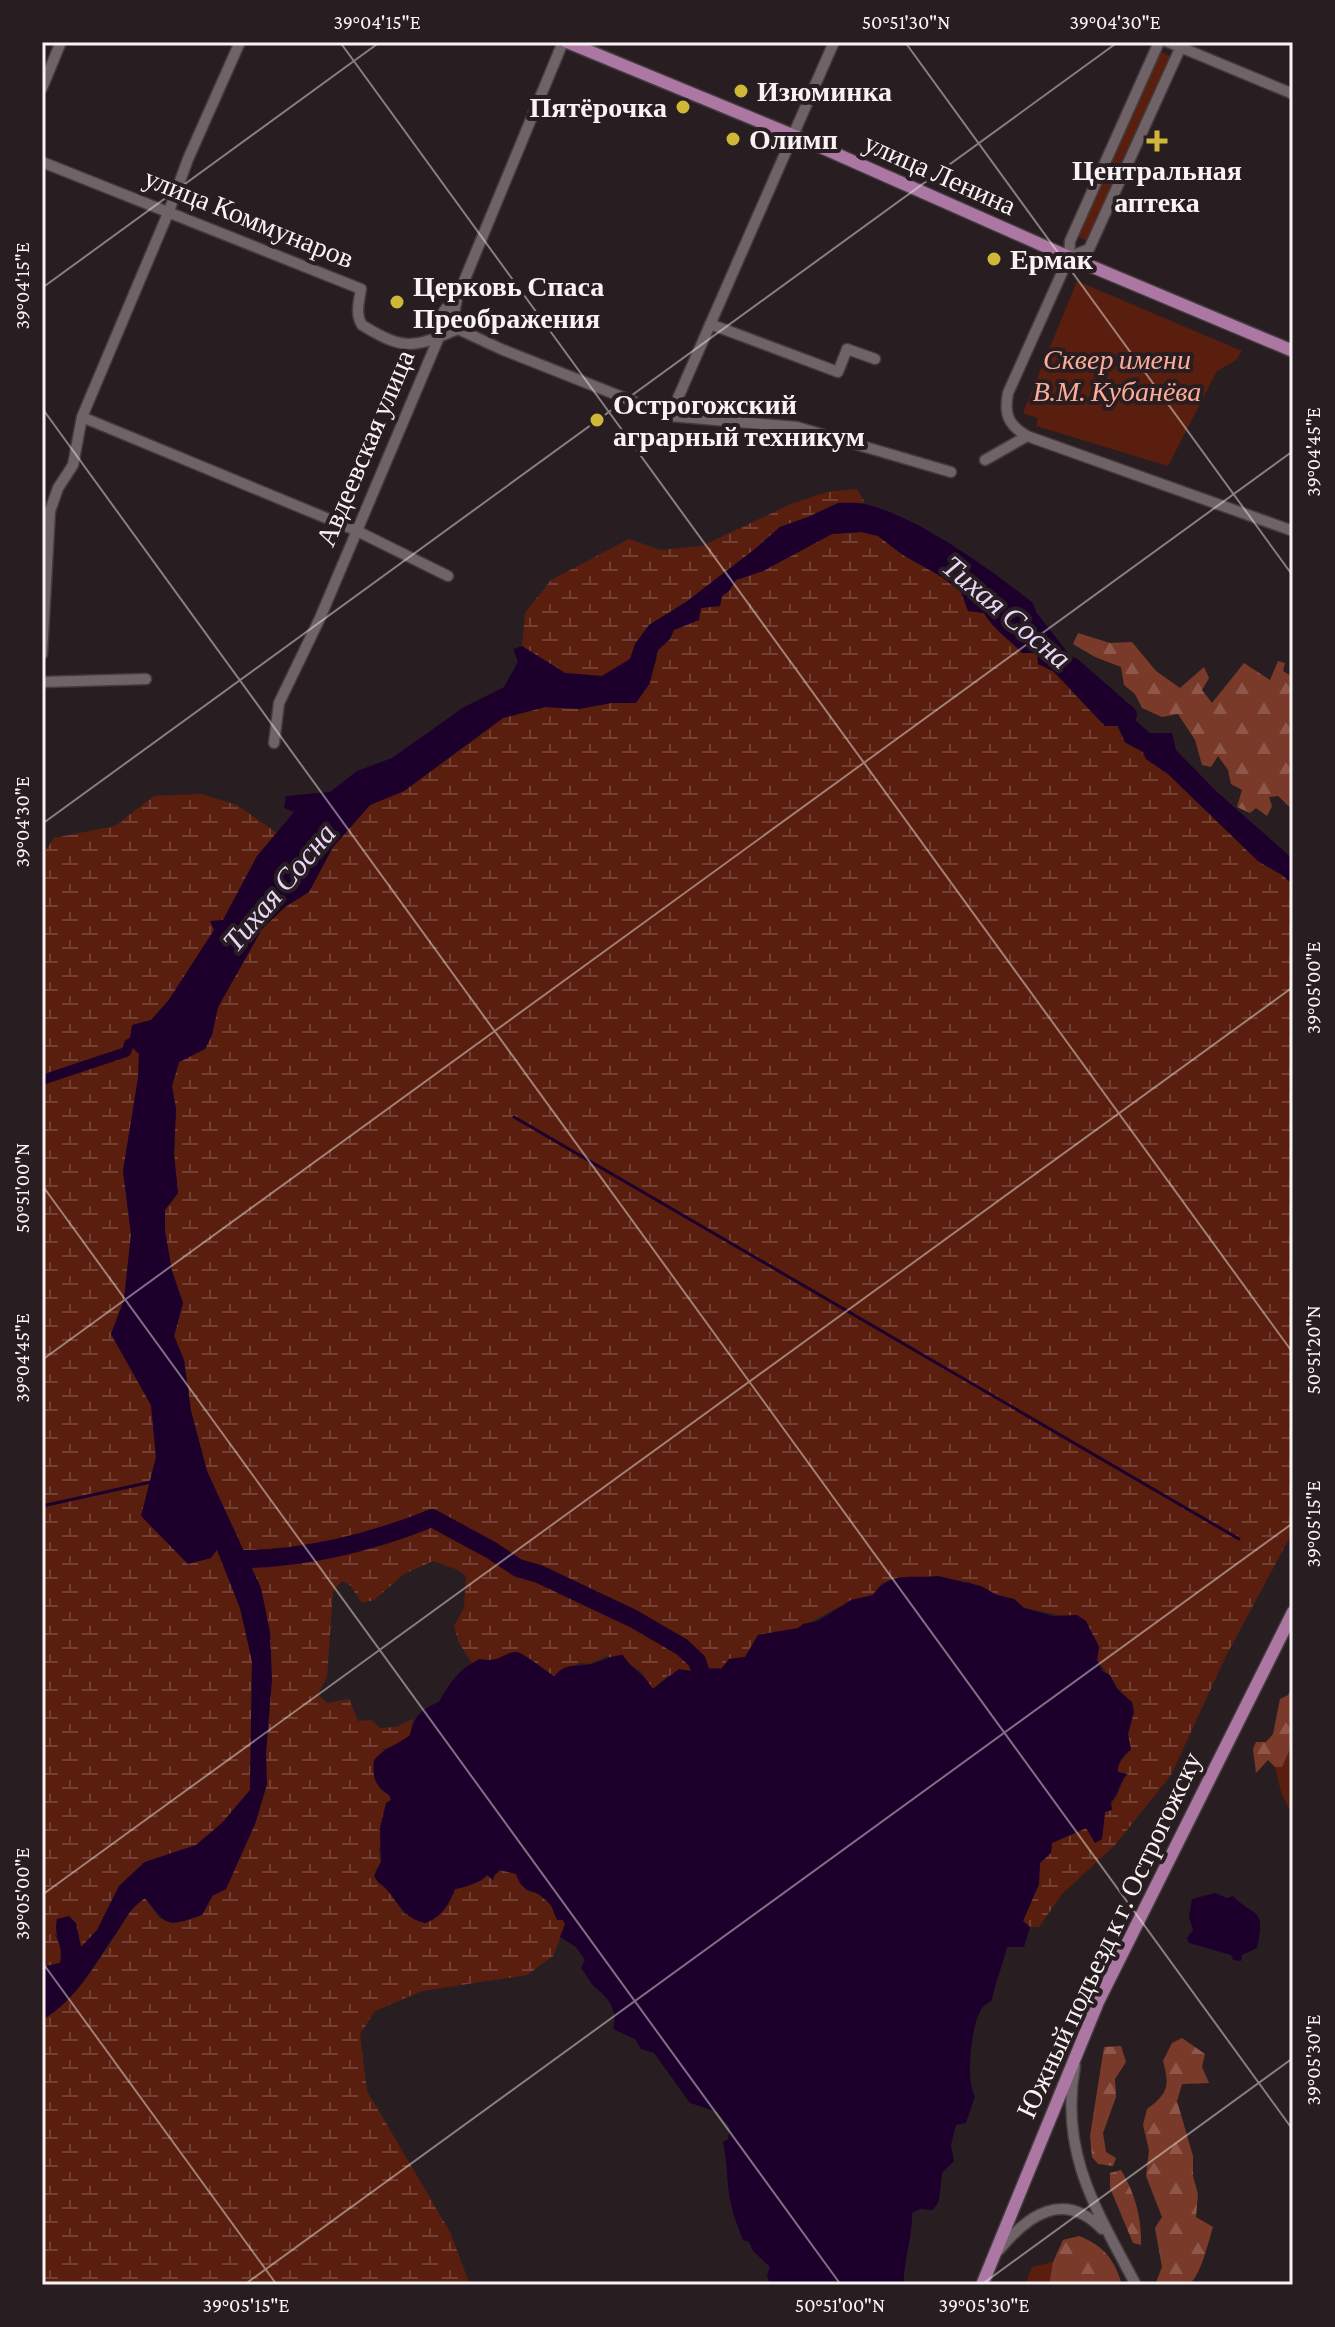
<svg xmlns="http://www.w3.org/2000/svg" width="1335" height="2327" font-family="'Crimson Pro',serif">
  <defs>
    <pattern id="forest-firs" width="22" height="20" patternUnits="userSpaceOnUse" patternTransform="scale(2)"><rect width="22" height="20" fill="#7a3a29"/><path d="M5 1l3.5 6h-7zM16 11l3.5 6h-7z" fill="#8e5749"/></pattern>
    <pattern id="wetland-marsh" width="20" height="14" patternUnits="userSpaceOnUse" patternTransform="scale(2)"><rect width="20" height="14" fill="#5a1e0e"/><path d="M1 5h8M5 5V1M11 12h8M15 12V8" fill="none" stroke="#733f32"/></pattern>
  </defs>
  <rect width="100%" height="100%" fill="#281e22"/>
  <!-- green -->
  <path fill="#5a1e0e" d="M1161,52L1171,57L1087,241L1078,236Z
    M1077,281L1242,351L1236,360L1217,371L1168,466L1036,426L1038,418L1023,413Z
    M1293,1743V1818L1281,1792L1275,1767H1282Z
    M1053,2262L1049,2285H1025L1032,2267Z"/>
  <!-- forest -->
  <path fill="url(#forest-firs)" d="M1078,633L1110,643L1132,642L1156,671L1180,688L1204,667L1209,678L1202,690L1212,703L1244,663L1270,680L1278,661L1285,663L1283,671L1293,677V810L1278,796L1269,797L1272,806L1267,816L1256,808L1250,813L1237,807L1242,790L1231,784L1228,770L1218,756L1211,767L1202,765L1195,740L1178,714L1162,717L1142,708L1135,694L1124,685L1121,667L1095,657L1073,644Z
    M1293,1686V1743L1282,1767H1275L1268,1760L1256,1773L1253,1749L1256,1742H1266L1273,1734L1280,1699L1288,1695Z
    M1182,2038L1205,2054L1202,2067L1209,2083L1182,2084L1177,2101L1193,2156V2176L1198,2194L1196,2217L1213,2227C1209,2239 1200,2281 1187,2285C1178,2288 1164,2285 1155,2285L1162,2267L1155,2228L1162,2217L1146,2176L1149,2150L1143,2125L1147,2109C1168,2094 1170,2086 1163,2061L1172,2043Z
    M1121,2046L1126,2062L1115,2079L1116,2097L1103,2133L1106,2152L1116,2158L1113,2166L1098,2164L1092,2157L1090,2136L1104,2047Z
    M1121,2170C1135,2193 1142,2219 1141,2245L1133,2243L1110,2188V2173Z
    M1079,2236C1103,2245 1115,2260 1122,2285H1049L1053,2262L1063,2240Z"/>
  <!-- wetland -->
  <path fill="url(#wetland-marsh)" d="M857,489L865,503H838L808,517L780,527L755,549L686,602L649,625L635,644L630,659L602,676L565,673L522,646L525,613L551,580L629,539L660,550L702,546L791,504L827,492Z
    M861,532L878,536L903,555L942,577L961,592L968,610L984,613C994,630 1009,639 1022,652L1038,653V664L1053,671L1105,726H1117L1125,743L1143,752L1146,759L1168,774L1258,861L1282,875L1293,885V1531L1226,1656L1171,1775L1115,1845L1062,1894L1039,1927H1030L1023,1921L1039,1884V1863L1051,1853L1052,1843L1086,1828L1092,1835L1102,1839L1105,1812L1117,1796L1126,1774L1118,1772V1765L1131,1749L1128,1734L1127,1700L1097,1660L1099,1647L1095,1638L1070,1617L1024,1608L1014,1599L997,1595L969,1582H955L938,1576L882,1583L873,1595C845,1601 822,1617 797,1629C784,1635 771,1631 758,1635L745,1657L729,1659L721,1669L710,1668L667,1676L652,1690L641,1671L607,1656L590,1664L580,1663L554,1677L522,1654L493,1661L480,1659L472,1663L459,1643L454,1626L464,1608L466,1576L458,1570L433,1561L404,1574L374,1600L362,1603L350,1585L342,1581L333,1591L327,1677L318,1694L327,1703L349,1699L358,1721L371,1720L380,1728L396,1727L413,1719L410,1735L397,1745L383,1749L380,1789L389,1795L391,1800L379,1850L381,1862L375,1871L378,1883L385,1887L405,1915L466,1884L481,1881L487,1875L492,1880L500,1870L516,1874L527,1891L537,1893L553,1907V1912L566,1924L553,1956L527,1975L422,1991L375,2011L360,2034L367,2091L450,2232L470,2285H42V2020C75,2001 94,1966 115,1936C127,1918 127,1912 145,1898L160,1919L202,1915L255,1824L267,1784L247,1559L207,1471L191,1411L184,1360L174,1336L183,1303L172,1271L165,1231V1209L178,1193L174,1154L176,1109L172,1086L179,1062L205,1049L212,1035L218,1007L262,929L285,907L309,892L333,847L370,805L404,791L503,718L546,707L579,709L611,703H636L656,662L658,650L670,639L674,630L701,608L729,591L736,580L763,571L832,534Z
    M201,794L237,805L277,833L257,856L223,920L168,1001L151,1020L139,1054L138,1078L123,1171L131,1234L124,1300L111,1334L151,1405L156,1457L142,1516L188,1564L217,1549L240,1608L252,1661L250,1790L222,1823L196,1845L144,1862L119,1886L97,1930L81,1948L54,1933L62,1950L60,1963L43,1967L42,856L54,838L115,826L154,796Z"/>
  <!-- water -->
  <path fill="#1c002b" d="M838,503C848,503 859,502 869,505C921,519 990,569 1033,603L1036,612L1092,684L1110,699L1123,698L1128,714L1150,733H1172L1176,750L1216,791L1293,859V885L1282,875L1258,861L1168,774L1146,759L1143,752L1125,742L1118,726H1105L1053,671L1038,664L1037,653H1022C1009,639 994,630 984,613L968,611L961,592L942,577L903,555L878,536L861,532L832,534L763,571L736,580L729,591L722,596L720,606L701,608L699,620L674,630L670,639L658,650L650,683L636,703H611L579,709L545,707L503,718L404,791L370,805L333,847L309,892L285,907L262,929L218,1007L212,1035L205,1049L179,1062L172,1086L176,1109L174,1154L178,1193L165,1210V1231L172,1271L183,1303L174,1336L184,1360L191,1411L207,1471L261,1588L270,1632L272,1679L266,1754L267,1784L255,1824L226,1889L212,1896L202,1915C165,1928 168,1926 145,1898C126,1912 127,1919 114,1936C93,1967 75,2001 42,2020V1967L60,1963C64,1943 53,1939 57,1919L69,1916L76,1923L81,1947L97,1930L119,1886L145,1862L196,1845L222,1823L250,1790L252,1661L240,1608L217,1550L211,1558L188,1564L141,1516L156,1457L151,1405L111,1334L124,1300L131,1234L123,1171L138,1078L139,1054L129,1044L132,1025L151,1020L168,1001L214,930L210,921L223,920L257,856L294,812L284,808L286,796L330,792L357,771L392,758L464,707L504,687L518,662L513,649L522,646L565,673L602,676L630,659L635,644L649,625L686,602L755,549L780,527L808,517Z
    M938,1576L981,1586L997,1595L1014,1599L1024,1608L1053,1616L1077,1615L1086,1621L1099,1647L1097,1660L1102,1671L1110,1675L1117,1689L1132,1702L1134,1712L1128,1734L1131,1750C1124,1753 1117,1764 1118,1772L1128,1774C1119,1781 1119,1794 1111,1802L1112,1810L1105,1812L1102,1839L1095,1843L1086,1828L1052,1843L1051,1853L1040,1863L1039,1884L1023,1921L1030,1927L1024,1947H1007C1003,1965 995,1982 992,2000C989,2003 984,2005 982,2008C971,2024 965,2081 975,2096L966,2123L956,2125L951,2145L954,2161L942,2173L939,2201L933,2210L920,2209L912,2213C913,2237 903,2260 904,2285H770L767,2275L770,2267L753,2251L749,2242L743,2240C739,2229 734,2218 732,2208C726,2186 728,2164 723,2142L728,2139L730,2128L717,2112L690,2103L654,2053L641,2049L635,2039L613,2029C618,2011 610,2000 597,1989C591,1985 586,1974 581,1968L585,1960L576,1947L560,1937L565,1924L563,1920H557C553,1911 553,1905 544,1898C531,1887 523,1895 516,1874L500,1870L493,1876L494,1880L487,1875C482,1882 463,1888 455,1889C449,1905 442,1916 426,1923C404,1919 401,1905 387,1890C382,1884 378,1883 374,1876L381,1862L380,1828L386,1803L391,1800L389,1795C375,1786 372,1777 374,1760C384,1748 397,1745 410,1735C414,1717 421,1709 439,1702C449,1683 460,1668 480,1659C501,1663 503,1652 516,1652C523,1652 547,1672 554,1676C569,1661 573,1668 591,1664C603,1661 609,1656 623,1655C632,1670 643,1672 653,1689L679,1669C693,1673 706,1667 721,1669L729,1659L745,1657L758,1635L798,1628L803,1624L818,1621L851,1600L873,1595C890,1570 911,1579 938,1576Z
    M1215,1893L1227,1898L1233,1896C1255,1919 1266,1905 1257,1948L1242,1955L1241,1961L1233,1960L1231,1955L1189,1943L1187,1938L1193,1930L1189,1917L1192,1899Z"/>
  <g fill="none" stroke-linecap="round" stroke-linejoin="round">
    <!-- stream -->
    <path stroke="#1c002b" stroke-width="3" d="M514,1117L1239,1539
      M42,1506L151,1482"/>
    <!-- canal -->
    <path stroke="#1c002b" stroke-width="10" d="M42,1080L126,1052L129,1044L140,1038"/>
    <!-- river -->
    <path stroke="#1c002b" stroke-width="18" d="M1072,666L1128,715
      M234,1559C300,1560 371,1543 432,1518L491,1550L518,1568L539,1574L634,1619L682,1647L697,1661L700,1670"/>
    <defs>
      <path id="minor" d="M1159,42L1070,241L1069,257L1008,393C1004,414 1008,425 1027,436L1293,531
        M1168,42L1293,94
        M42,88L61,42
        M42,162L361,289C359,302 355,314 362,325C404,351 414,348 458,329L501,349L670,416L797,427L951,472
        M1069,257L1089,249L1183,42
        M710,324L838,372L847,349L875,359
        M439,337C437,318 442,310 457,298
        M670,416L834,42
        M82,417L355,530L448,576
        M985,460L1027,436
        M42,654L50,511L58,488L73,465L82,417L169,211L188,159L240,42
        M42,682L146,679
        M274,743L279,703L320,618L439,337L453,319L457,298L563,42
        M1075,2066C1059,2153 1097,2211 1136,2285
        M999,2250C1027,2216 1063,2189 1102,2229"/>
      <path id="major" d="M567,42L807,141L1069,257L1293,351
        M982,2285L1098,2002L1293,1612"/>
    </defs>
    <!-- minor casing -->
    <use href="#minor" stroke="#433c3e" stroke-width="13"/>
    <!-- major casing -->
    <use href="#major" stroke="#433c3e" stroke-width="15"/>
    <!-- minor -->
    <use href="#minor" stroke="#6f6367" stroke-width="10"/>
    <!-- major -->
    <use href="#major" stroke="#ac77a2" stroke-width="12"/>
  </g>
  <!-- ticks -->
  <path fill="none" stroke="#faf3f5" stroke-width="2" stroke-opacity="0.45" d="M340,42L1293,1353M905,42L1293,576M42,288L380,42M42,408L1293,2130M42,824L1118,42M42,1185L841,2285M42,1360L1293,451M42,1895L1293,987M42,1962L277,2285M244,2285L1293,1523M981,2285L1293,2058"/>
  <!-- markers -->
  <g fill="#cfb837" stroke="#281e22" stroke-width="3">
    <circle cx="741" cy="91" r="8"/>
    <circle cx="683" cy="107" r="8"/>
    <circle cx="733" cy="139" r="8"/>
    <path d="M1153 129h8v8h8v8h-8v8h-8v-8h-8v-8h8z"/>
    <circle cx="994" cy="259" r="8"/>
    <circle cx="397" cy="302" r="8"/>
    <circle cx="597" cy="420" r="8"/>
  </g>
  <g text-anchor="middle" dominant-baseline="central" stroke-width="8" stroke-linejoin="round" paint-order="stroke">
    <!-- poi labels -->
    <g font-size="28" font-weight="bold" fill="#faf3f5" stroke="#281e22" text-anchor="start">
      <text x="757" y="91">Изюминка</text>
      <text x="667" y="107" text-anchor="end">Пятёрочка</text>
      <text x="749" y="139">Олимп</text>
      <text x="1157" y="170" text-anchor="middle">Центральная<tspan x="1157" dy="32">аптека</tspan></text>
      <text x="1010" y="259">Ермак</text>
      <text x="413" y="286">Церковь Спаса<tspan x="413" dy="32">Преображения</tspan></text>
      <text x="613" y="404">Острогожский<tspan x="613" dy="32">аграрный техникум</tspan></text>
    </g>
    <!-- street labels -->
    <g font-size="28" fill="#faf3f5" stroke="#281e22">
      <text transform="translate(940 174) rotate(24)">улица Ленина</text>
      <text transform="translate(249 218) rotate(22)">улица Коммунаров</text>
      <text transform="translate(365 448) rotate(-67)">Авдеевская улица</text>
      <text transform="translate(1109 1935) rotate(-65)">Южный подъезд к г. Острогожску</text>
    </g>
    <!-- park labels -->
    <g font-size="28" font-style="italic" fill="#fcac97" stroke="#281e22">
      <text x="1117" y="359">Сквер имени<tspan x="1117" dy="32">В.М. Кубанёва</tspan></text>
    </g>
    <!-- water labels -->
    <g font-size="30" font-style="italic" fill="#e9d6f7" stroke="#281e22">
      <text transform="translate(1007 612) rotate(40)">Тихая Сосна</text>
      <text transform="translate(279 887) rotate(-50)">Тихая Сосна</text>
    </g>
  </g>
  <!-- border -->
  <rect width="1335" height="2327" fill="none" stroke="#281e22" stroke-width="88"/>
  <rect x="44" y="44" width="1247" height="2239" fill="none" stroke="#faf3f5" stroke-width="3"/>
  <g font-size="20" text-anchor="middle" fill="#faf3f5">
    <text x="377" y="29">39°04'15"E</text>
    <text x="906" y="29">50°51'30"N</text>
    <text x="1115" y="29">39°04'30"E</text>
    <text transform="translate(22 286) rotate(-90)" y="7">39°04'15"E</text>
    <text transform="translate(1313 452) rotate(-90)" y="7">39°04'45"E</text>
    <text transform="translate(22 822) rotate(-90)" y="7">39°04'30"E</text>
    <text transform="translate(1313 988) rotate(-90)" y="7">39°05'00"E</text>
    <text transform="translate(22 1188) rotate(-90)" y="7">50°51'00"N</text>
    <text transform="translate(1313 1350) rotate(-90)" y="7">50°51'20"N</text>
    <text transform="translate(22 1358) rotate(-90)" y="7">39°04'45"E</text>
    <text transform="translate(1313 1524) rotate(-90)" y="7">39°05'15"E</text>
    <text transform="translate(22 1894) rotate(-90)" y="7">39°05'00"E</text>
    <text transform="translate(1313 2060) rotate(-90)" y="7">39°05'30"E</text>
    <text x="246" y="2312">39°05'15"E</text>
    <text x="840" y="2312">50°51'00"N</text>
    <text x="984" y="2312">39°05'30"E</text>
  </g>
</svg>
